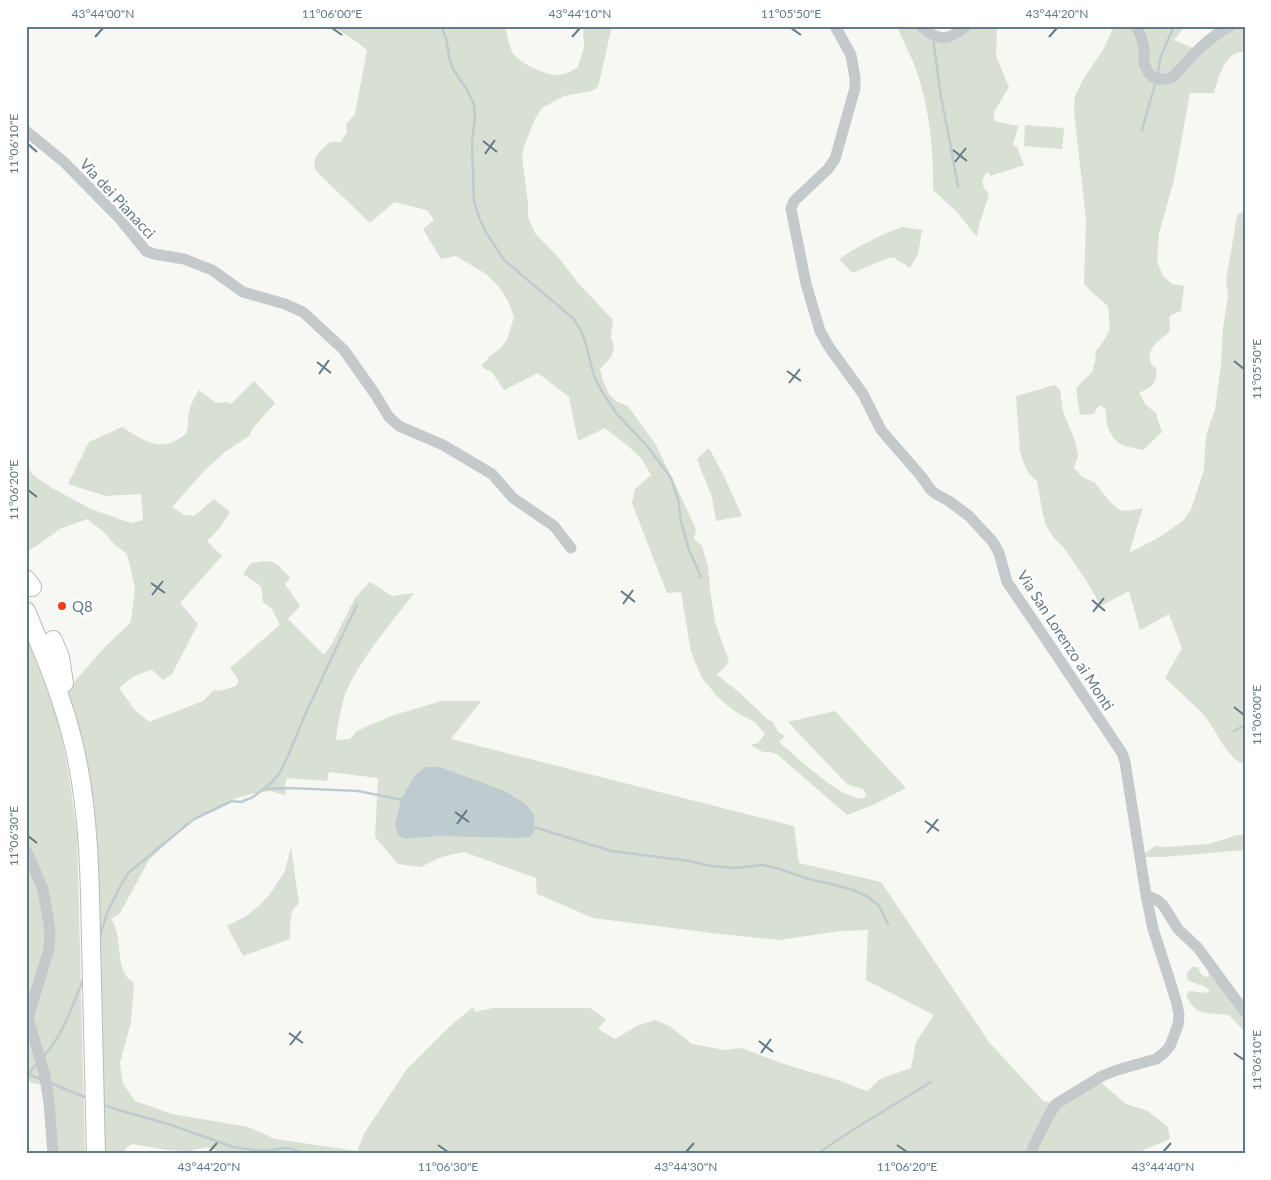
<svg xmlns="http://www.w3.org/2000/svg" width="1271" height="1180" font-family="Lato,sans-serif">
  <rect width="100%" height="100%" fill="#f7f7f3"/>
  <!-- green -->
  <path fill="#d8dfd3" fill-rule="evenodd" d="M332,26H505C507,34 509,47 513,53C520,64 547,76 559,75C566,74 572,71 578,67L584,47L583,26H612L598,87L591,91L564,96L542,108L535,119L524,146L522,157L528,203V217L535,233L559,258L579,284L613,320L611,337L614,348L611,357L600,369L603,381L609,394L617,402L628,406L656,445L683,501L696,530L694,539L702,546L708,567L710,589L715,622L729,662L717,675L740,693L767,719L773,722L778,732L785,736L779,742C796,756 842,801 863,798L866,796C864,785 857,789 850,785C847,784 845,782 843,780L788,722L835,711L906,788L875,804L847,815L777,754L770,752H763L750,745L758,743L765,734L755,722L741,715L728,706L717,696L702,678L691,652L681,592L667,593L632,503L635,489L651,475L641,458L628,446L605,428L578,441L569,397L538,373L504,390L491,371L487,370L481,366L490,356L500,349L507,340L514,317L509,303L500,288L486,274L456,256L441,259L423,229L434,220L427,210L394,202L370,223L316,171C311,157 320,151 330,142H341L347,132L346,124L355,114L367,50L357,42Z
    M891,26H932L933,34L937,37L966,26H997L996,56L1009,87L994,112V121L1018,126L1013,145L1017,147L1024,165L990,176L988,172L984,176L982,181L984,188L989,194C985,209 979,222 977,237L956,211L933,190C934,149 929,103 914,64C909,52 903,41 898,29Z
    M1114,26H1185L1174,40L1197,50L1230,26H1245V52C1243,52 1237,52 1236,53C1224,58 1217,81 1214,93H1190L1174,180L1159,233L1157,261L1163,276L1172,284L1184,286L1181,311L1171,315L1169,319L1170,326L1169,333C1158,340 1143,352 1153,366L1156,367C1158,384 1152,387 1139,393L1146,405L1156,413L1158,421L1162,432L1143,450C1135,448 1125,447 1119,443C1109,436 1105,421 1106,410L1101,405L1097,408L1094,414L1080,415L1076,388L1092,372L1095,362L1096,351L1103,342L1110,329L1108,306L1096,296L1084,284L1086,220L1074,111L1075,96L1084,78L1103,50Z
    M1025,125L1064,128L1062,149L1024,146Z
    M1243,212L1245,214V764C1225,759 1216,727 1202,713C1190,701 1177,689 1165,678L1182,648L1169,614L1140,630L1129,591L1101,606L1084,577L1064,548L1054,538L1046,526L1042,510L1037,481L1029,474L1024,464L1020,451L1016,396L1055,385L1060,390L1063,411L1075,441L1078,456L1074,468L1081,476L1095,483L1111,503L1120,510L1128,511L1143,508L1129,553L1158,538L1183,521L1191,510L1204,470L1205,447L1207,432L1215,409L1221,366L1223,328L1228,295L1226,281L1237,216L1240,213Z
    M902,227L922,230L918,254L910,268L894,258H888L852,273L839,259C859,246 879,235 902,227Z
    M254,381L275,403L253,428L249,436L225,452L207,468L172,507L184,515L194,516L214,499L230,512L219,529L207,541L222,556L180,603L198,624L172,674L163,680L152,670C138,673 130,678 119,688L134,709L149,722L203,701L214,690L219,691L236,686L239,681L230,668L280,625L272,609L263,602L261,586L243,574L251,563C274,559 275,561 290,578L285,584L300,606L288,619L324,655L333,642L355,598L370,582L392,596L414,593C392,622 367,651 350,683C342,698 338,723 336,740L350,739L357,731L391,716L441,701H481L451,739L794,826L799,863L881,882L989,1042L1043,1101L1056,1104L1098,1080L1126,1104L1148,1111L1168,1127L1170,1139L1134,1154H225L207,1147L190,1151L167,1150L132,1144L127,1147L124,1154H96L90,877L66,691L105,647L131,622L135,588L127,554L113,543L105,533L87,519L60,529L35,547L26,551V464L32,474L52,488L91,509L131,523L143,520L141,494L106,496L68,484L89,442L122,427C139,437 155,451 175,441C180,438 185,436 187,431C188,428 188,422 188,419C189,408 193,399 199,390L216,403L226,402L231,404ZM441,767L505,791L526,804L534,814L440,836L405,839ZM329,772L378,778L375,837L398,864L421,867L441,857L464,852L536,878L537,894L593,918L720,934L779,940L840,931L868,930L866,980L934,1015L916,1042L911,1068L880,1079L867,1091L835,1079L787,1065L741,1048L725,1050L692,1044L671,1027L655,1020L637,1026L615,1039L598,1029L606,1019L590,1008H493L475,1012L473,1007L448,1028L407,1069L365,1132L357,1151L275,1139L248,1127L172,1114L135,1101L123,1084L120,1063L131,1022L134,983C132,981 129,980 128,978C115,964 123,935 111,919L120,913L149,860L192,819L237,798L251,794L270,791L286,795L285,784L287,778L327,781Z
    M709,448L725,478L742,516L716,521L712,497L697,459Z
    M26,637C37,663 47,689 56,716C67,754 72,795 77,834L85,1154H53L46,1085L32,1083L26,1079Z
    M1237,835H1245V850L1163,857H1140L1155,846L1165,847L1209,844Z
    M291,847L299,903L292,911L290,925V939L243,956L227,926L246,916L259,906L270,894L285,871Z
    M1199,958L1245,1012V1032L1229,1015C1209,1012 1196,1018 1186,995L1189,991L1209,993V990C1202,983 1194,985 1187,979V973L1192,967H1198L1201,974L1205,977L1209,976L1208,971Z"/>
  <!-- water -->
  <path fill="#beccd0" d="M426,767H441L505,791L526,804L534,814V832L530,837L515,838L440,836L405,839L398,835L395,825L401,800L415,775Z"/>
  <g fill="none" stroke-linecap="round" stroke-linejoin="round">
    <!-- stream -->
    <path stroke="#beccd0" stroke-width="2.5" d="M441,26L446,38L450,60L453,69L468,91L474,105L475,118L472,142L474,201L479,217L484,229L504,260L574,319L582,333L585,341L594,376L601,390L616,413L647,446L671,478L678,499L681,522L689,550L701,577
      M933,38L941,97L950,142L958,187
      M1157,76L1161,56L1174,26
      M1142,130L1156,81
      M1234,731L1245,725
      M265,789L289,788L358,791L403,800
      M531,826L611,851L689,861L711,866L735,868L763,865L780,869L805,878L851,889L868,897L879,906L888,924
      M99,939L107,913L120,887L128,873L194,819L232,801L241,802L253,797L270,784L279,774L288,756L305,715L330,661L357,605
      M44,1056C64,1033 73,1004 84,977
      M26,1073L41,1079
      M28,1074L37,1064
      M48,1082L87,1098
      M102,1104L112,1108L171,1125L233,1147L262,1151L287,1148L310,1154
      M817,1154L851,1131L931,1082"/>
    <defs>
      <path id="highway" d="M26,579L32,587
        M26,611C45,656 64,701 75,750C89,813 90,877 91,942C93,1012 94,1083 96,1154
        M53,640L60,657L64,683"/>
    </defs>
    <!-- highway casing -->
    <use href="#highway" stroke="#b8bcbf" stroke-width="20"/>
    <!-- minor -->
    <path stroke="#c4c9cc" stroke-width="11" d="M835,26L851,55L855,78V88L835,159L828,169L794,201L791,209L806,284L820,331L829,347L863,394L881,430L921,476L931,490L936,494L949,501L969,516L993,542L999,553L1007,582L1033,620L1122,753L1125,762L1146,895L1153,929L1169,978L1177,1004L1179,1015L1178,1025L1170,1046L1164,1053L1156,1059L1117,1070L1102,1076L1056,1104L1048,1117L1034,1145L1031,1154
      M921,26C939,42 948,41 966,26
      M1137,26C1140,34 1143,41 1144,49C1145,54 1143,60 1145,65C1149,79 1161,82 1173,77C1191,57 1207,38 1230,26
      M26,131L64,162L120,219L146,251L154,254L184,259L212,270L243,292L285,304L303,312L344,350L375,394L389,417L399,426L443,445L492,474L513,498L554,526L571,548
      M26,850L43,889L50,930L49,949L28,1018L44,1072L49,1103L53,1154
      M1146,895L1157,900L1163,905L1178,929L1198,948L1245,1012"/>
    <!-- highway -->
    <use href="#highway" stroke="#fff" stroke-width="18"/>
  </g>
  <!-- ticks -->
  <path fill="none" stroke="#627987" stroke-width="2" d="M332,28L342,35M791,28L801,35M95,37L103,28M572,37L580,28M1049,37L1057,28M483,141L497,152M28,144L37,152M953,150L967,161M485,154L495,140M955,162L966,148M1234,361L1244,369M317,362L331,373M787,371L801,381M319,374L329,360M789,383L800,369M28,490L37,497M151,583L165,593M621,591L635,602M152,595L163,581M1092,600L1105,611M623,604L633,590M1093,612L1104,598M1234,707L1244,715M455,812L469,822M925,821L939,831M457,824L467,810M927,833L938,819M28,836L37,843M289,1033L303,1043M759,1041L773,1052M290,1045L301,1031M761,1053L771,1039M1234,1053L1244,1060M438,1145L448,1152M897,1145L907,1152M209,1152L217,1143M686,1152L694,1143M1163,1152L1171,1143"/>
  <!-- markers -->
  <circle fill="#f43d15" stroke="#fff" stroke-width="2" cx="62" cy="606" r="5"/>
  <g text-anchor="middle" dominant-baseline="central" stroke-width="5" stroke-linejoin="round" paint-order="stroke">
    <!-- street labels -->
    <g font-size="15" fill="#627987" stroke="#fff">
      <text transform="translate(118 198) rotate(47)">Via dei Pianacci</text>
      <text transform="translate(1066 640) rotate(57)">Via San Lorenzo ai Monti</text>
    </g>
    <!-- poi labels -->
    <g font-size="15" fill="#627987" stroke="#fff" text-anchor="start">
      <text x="72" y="606">Q8</text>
    </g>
  </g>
  <!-- border -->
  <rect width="1271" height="1180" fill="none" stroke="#ffffff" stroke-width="55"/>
  <rect x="28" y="28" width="1216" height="1124" fill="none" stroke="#627987" stroke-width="2"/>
  <g font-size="12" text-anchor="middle" fill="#627987">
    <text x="103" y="18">43°44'00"N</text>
    <text x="332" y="18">11°06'00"E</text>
    <text x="580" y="18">43°44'10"N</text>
    <text x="791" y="18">11°05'50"E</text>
    <text x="1057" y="18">43°44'20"N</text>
    <text transform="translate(14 144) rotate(-90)" y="4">11°06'10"E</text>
    <text transform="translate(1257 369) rotate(-90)" y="4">11°05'50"E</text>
    <text transform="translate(14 490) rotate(-90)" y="4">11°06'20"E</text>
    <text transform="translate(1257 715) rotate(-90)" y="4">11°06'00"E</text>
    <text transform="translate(14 836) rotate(-90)" y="4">11°06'30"E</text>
    <text transform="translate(1257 1060) rotate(-90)" y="4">11°06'10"E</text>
    <text x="209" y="1171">43°44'20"N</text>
    <text x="448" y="1171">11°06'30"E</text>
    <text x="686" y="1171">43°44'30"N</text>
    <text x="907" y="1171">11°06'20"E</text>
    <text x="1163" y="1171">43°44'40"N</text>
  </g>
</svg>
